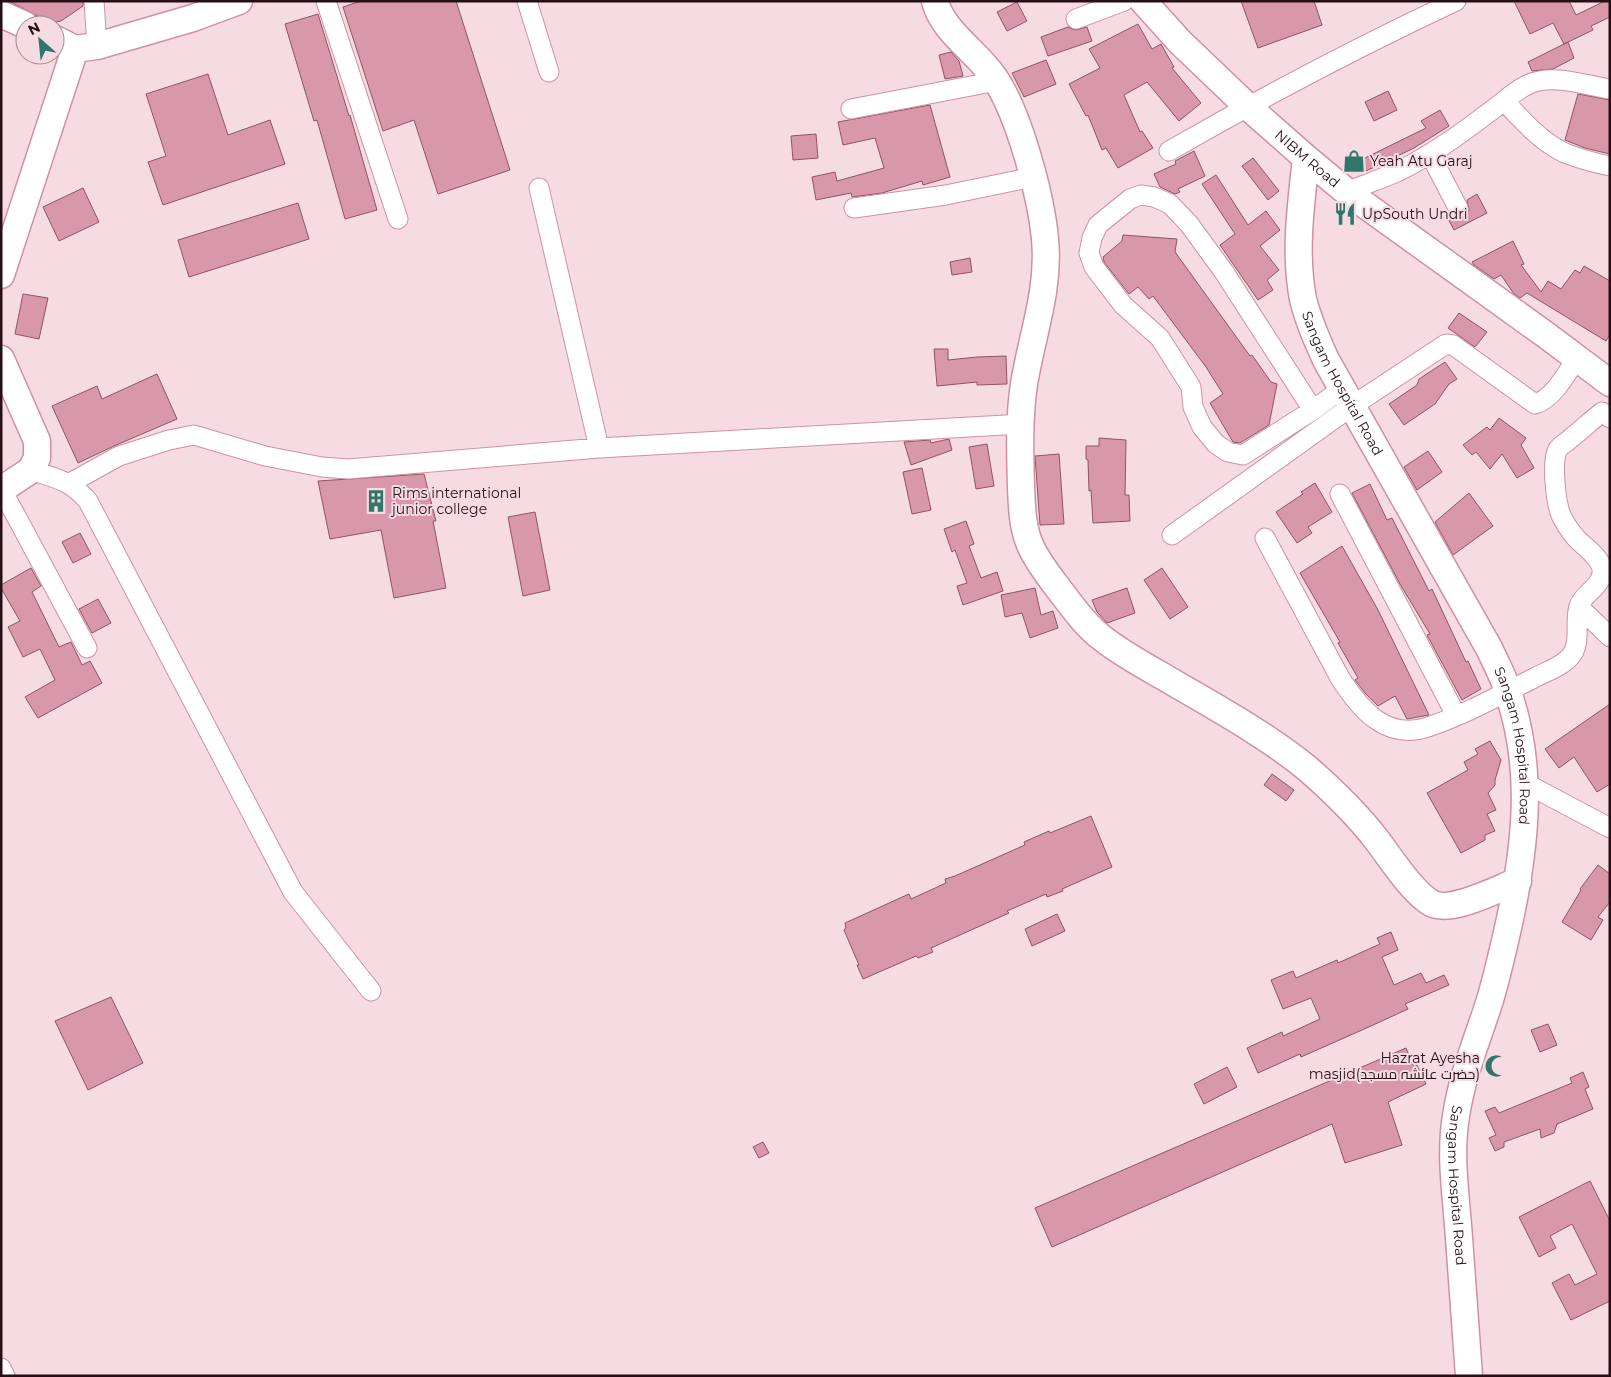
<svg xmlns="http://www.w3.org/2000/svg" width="1611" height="1377" font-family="Montserrat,Cairo,sans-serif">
  <rect width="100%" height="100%" fill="#f7dbe2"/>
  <!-- building -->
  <path fill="#d998aa" stroke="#8e5466" d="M9,1H83V6L61,21L51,23Z
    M361,1H456L510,170L438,194L414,120L383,131L343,7Z
    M1241,1H1314L1322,25L1258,48Z
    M1514,1H1569L1576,15L1605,1H1610V17L1591,26L1593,30L1564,44L1553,23L1530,34Z
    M1017,2L1027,21L1007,31L997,12Z
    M318,14L349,116L350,115L377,210L345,219L317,120L314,121L285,24Z
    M1138,24L1152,49L1161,44L1174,67L1172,68L1201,103L1179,121L1147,82L1124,95L1140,132L1142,131L1153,148L1118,168L1106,148L1102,150L1088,115L1086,116L1069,84L1100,68L1089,49Z
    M1068,27L1075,30L1087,27L1092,41L1048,56L1041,37Z
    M1568,42L1574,58L1553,69L1532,71L1528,62Z
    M951,52L959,61L963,76L945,79L939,55Z
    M1046,60L1056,84L1024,97L1012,73Z
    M208,74L228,135L270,120L285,164L163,205L148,162L166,156L146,94Z
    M1388,91L1397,110L1374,121L1365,102Z
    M1578,94L1610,100V154L1585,148L1565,140Z
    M930,105L950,177L923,185L922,181L882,193L852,197L851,193L816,200L812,177L835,172L837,181L884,168L875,138L843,145L838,122Z
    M1440,110L1449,126L1414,148L1366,171L1361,160L1426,128L1421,121Z
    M816,134L818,158L793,160L791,136Z
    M1194,151L1205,176L1178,189L1180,192L1175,194L1160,187L1154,174L1176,164L1175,161Z
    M1253,158L1279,191L1268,200L1242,166Z
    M1216,175L1248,225L1266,211L1280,230L1260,246L1279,270L1267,280L1273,290L1258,300L1220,245L1235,234L1202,184Z
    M83,188L99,222L59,241L43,207Z
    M1477,194L1487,213L1454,230L1444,211L1446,210L1452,218L1458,219L1464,218L1467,214L1469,209L1467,200Z
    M298,203L309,239L189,277L178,240Z
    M1123,235L1177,239L1175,252L1250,356L1252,355L1271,382L1277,384L1269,425L1240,443L1233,442L1210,403L1223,394L1206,367L1153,296L1149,299L1138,287L1129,294L1104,262L1103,257L1122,241Z
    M1513,241L1524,264L1521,265L1541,292L1548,281L1561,289L1575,270L1580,273L1584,266L1610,281V334L1606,341L1527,293L1520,298L1514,294L1501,275L1494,279L1474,265L1472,262Z
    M970,258L972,272L952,275L950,262Z
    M23,294L48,298L39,339L15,334Z
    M1459,313L1487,332L1475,347L1448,328Z
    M934,349H948V360L977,357L1006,356L1007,384L977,385V382L937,386Z
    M1445,362L1457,379L1449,384L1435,404L1404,425L1389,404L1417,385L1419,379Z
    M157,374L177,419L114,446L78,463L52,406L97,386L102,399Z
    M1499,418L1526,438L1521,445L1534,468L1517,478L1502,454L1490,469L1476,452L1472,455L1463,445L1487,427L1490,430Z
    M1099,438L1126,440L1125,495H1129L1130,521L1093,523L1091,490L1089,491L1088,460L1086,459V446H1099Z
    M949,439L952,450L911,465L904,442L930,440L931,443Z
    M987,444L994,486L976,489L969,447Z
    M1428,451L1442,472L1417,490L1404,467Z
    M1059,454L1064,524L1040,525L1035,456Z
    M922,468L931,510L912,514L903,472Z
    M424,474L436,521H433L446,588L394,598L381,530L330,539L318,481Z
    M1315,483L1332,512L1308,527L1312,533L1297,543L1276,512L1303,494L1301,492Z
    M1370,484L1387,520L1392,518L1429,591L1432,589L1466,662L1468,661L1481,689L1462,700L1427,635L1430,634L1400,584L1352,493Z
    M1469,493L1493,526L1453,555L1435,522Z
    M535,512L550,590L523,596L508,517Z
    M966,521L974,544L969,546L981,578L997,572L1003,591L963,605L957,586L967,583L955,550L952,552L944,529Z
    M80,533L91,554L73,563L62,542Z
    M1342,546L1378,610L1429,715L1407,719L1395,696L1378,706L1365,693L1355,680L1358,678L1338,643L1340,642L1300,573Z
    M31,568L41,586L32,592L59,647L71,642L82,665L90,661L102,683L38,718L25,697L55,680L40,649L23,657L8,627L20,621L1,588V585Z
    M1162,568L1188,607L1170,619L1144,580Z
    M1035,588L1041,615L1053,611L1058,628L1030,638L1022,613L1005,617L1001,595Z
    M1127,588L1135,613L1107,623L1097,612L1092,600Z
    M98,599L111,623L92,633L79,609Z
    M1610,704V784L1597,792L1574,757L1559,768L1545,749Z
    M1490,741L1501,760L1495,780V785L1488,793L1496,810L1487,814L1495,831L1485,835V840L1461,853L1427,793L1468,770L1464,762L1478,754L1475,749Z
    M1272,774L1294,790L1286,801L1264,785Z
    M1091,816L1112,867L1062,889L1063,891L1047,897L1046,894L1007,911L1009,913L931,948L933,952L918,958L916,956L863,979L857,965H859L844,930L846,928L845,923L909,894L911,899L946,883L945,879L955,876L1025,845L1024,842L1049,831L1050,833Z
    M1598,865L1610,874V902L1598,917L1603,920L1591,940L1562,922L1581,890L1580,889Z
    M1057,914L1065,931L1032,946L1025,929Z
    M1391,932L1398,950L1382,957L1394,985L1421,973L1426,983L1444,975L1449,985L1405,1004L1408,1009L1371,1026L1301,1057L1300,1054L1258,1073L1247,1048L1282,1032L1283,1036L1320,1019L1311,998L1283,1009L1271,980L1293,971L1296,978L1337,960L1338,963L1380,944L1377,938Z
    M111,997L143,1063L88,1090L55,1021Z
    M1548,1024L1557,1045L1540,1052L1531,1030Z
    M1406,1048L1414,1067L1417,1065L1426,1084L1388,1102L1402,1145L1345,1163L1332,1124L1052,1247L1035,1208Z
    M1227,1067L1237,1087L1204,1104L1194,1084Z
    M1583,1072L1589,1087L1585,1089L1593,1109L1557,1124L1554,1133L1541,1138L1540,1129L1504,1142V1147L1495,1151L1489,1138L1496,1135L1485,1111L1495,1107L1499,1113L1572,1083L1570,1078Z
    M763,1142L769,1153L759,1158L753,1147Z
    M1590,1181L1610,1221V1301L1571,1320L1552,1283L1569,1274L1575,1285L1597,1274L1572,1224L1550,1236L1556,1248L1539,1257L1519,1217Z"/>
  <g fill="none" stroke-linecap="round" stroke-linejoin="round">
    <defs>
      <path id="street" d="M94,1L97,46
        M326,1L398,219
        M527,1L549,72
        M1076,19L1124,1
        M1504,101C1511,95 1519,89 1527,85C1552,73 1584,85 1610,89
        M851,109L997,81
        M1169,151C1263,97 1358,47 1456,1
        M1430,154L1458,208
        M539,188L599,448
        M1347,192C1363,185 1381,179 1397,172C1436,153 1470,127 1504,101C1522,120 1541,142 1565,153C1580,159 1595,163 1610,166
        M854,208L946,195L1033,177
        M1313,410L1224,272L1189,224L1170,204L1154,197L1141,195L1130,199L1098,225L1092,238L1089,253L1094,267L1123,305L1160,338L1191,387L1193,407L1202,427L1216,444L1228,452L1243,455L1313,410L1342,389
        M31,470C57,479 70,480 88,501L293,892L371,991
        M70,483L119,456L169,440L194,435L265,456L322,467L348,469L599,448L1021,424
        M2,490L87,648
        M1340,494L1456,715
        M1172,535L1352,406L1446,344L1453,345L1535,404C1554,398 1566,374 1577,358
        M1265,538L1340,678C1360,709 1386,741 1428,727C1464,715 1500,695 1534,678C1545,672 1561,667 1570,657C1582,644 1574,622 1579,606C1584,592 1604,586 1602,569C1600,556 1584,547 1576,538C1570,531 1565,524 1561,515C1556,503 1551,461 1558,449C1561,445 1567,442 1570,439C1581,430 1591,421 1602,412L1610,418
        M1579,607L1610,637
        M1525,783L1610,828
        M1,1368L5,1376"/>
      <g id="secondary">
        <path d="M935,1C942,31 977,52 994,77C1019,113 1041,196 1045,239C1050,289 1032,335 1024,384C1019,417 1020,453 1021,487C1022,507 1022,528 1031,547C1038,562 1048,575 1058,588C1071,605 1085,625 1102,638C1121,653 1143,665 1164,677C1213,706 1264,733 1308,769C1332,790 1356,813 1376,839C1390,857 1412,892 1431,903C1451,914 1497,889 1518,881"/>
        <path id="s1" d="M1143,1L1180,42L1247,106L1306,158L1347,192L1546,335L1610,383"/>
        <path d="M1,14L25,25"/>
        <path d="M55,39L75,49L97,46L193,18L239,1"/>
        <path id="s2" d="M1306,158C1301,205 1294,252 1303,299C1308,320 1317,340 1326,360L1490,650C1496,664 1504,677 1508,692C1534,767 1526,843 1510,919C1504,946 1498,973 1490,1000C1478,1038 1462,1075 1456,1116C1450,1151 1455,1189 1458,1225C1462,1275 1465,1325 1469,1376"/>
        <path d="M1,275L75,49"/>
        <path d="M1,359L37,441V458L31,470L1,490"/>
      </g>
    </defs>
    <!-- street casing -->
    <use href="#street" stroke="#d090a2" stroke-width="21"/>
    <!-- secondary casing -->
    <use href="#secondary" stroke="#d090a2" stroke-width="29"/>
    <!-- street -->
    <use href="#street" stroke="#fff" stroke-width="19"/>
    <!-- secondary -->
    <use href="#secondary" stroke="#fff" stroke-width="26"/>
  </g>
  <!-- icons -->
  <defs>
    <symbol id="shop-bare" viewBox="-9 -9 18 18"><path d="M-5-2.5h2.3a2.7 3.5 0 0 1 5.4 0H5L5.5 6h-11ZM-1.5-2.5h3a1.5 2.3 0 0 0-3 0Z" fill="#31766a" stroke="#f7dbe2" stroke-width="2.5" paint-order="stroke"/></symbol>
    <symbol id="restaurant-bare" viewBox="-9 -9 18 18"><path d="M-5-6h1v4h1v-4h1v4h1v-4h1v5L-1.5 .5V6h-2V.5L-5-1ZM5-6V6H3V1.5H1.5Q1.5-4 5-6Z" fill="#31766a" stroke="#f7dbe2" stroke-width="2.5" paint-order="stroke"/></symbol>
    <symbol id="building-bare" viewBox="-9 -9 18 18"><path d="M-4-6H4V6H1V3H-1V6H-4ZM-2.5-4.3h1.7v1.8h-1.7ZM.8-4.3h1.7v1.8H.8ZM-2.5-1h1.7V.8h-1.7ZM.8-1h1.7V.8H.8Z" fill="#31766a" stroke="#f7dbe2" stroke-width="2.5" paint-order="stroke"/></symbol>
    <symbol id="mosque-bare" viewBox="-9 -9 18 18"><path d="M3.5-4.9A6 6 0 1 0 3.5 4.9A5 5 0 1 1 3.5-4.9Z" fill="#31766a" stroke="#f7dbe2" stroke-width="2.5" paint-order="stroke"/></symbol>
  </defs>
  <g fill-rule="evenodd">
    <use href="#shop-bare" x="1338" y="145" width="32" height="32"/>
    <use href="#restaurant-bare" x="1329" y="198" width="32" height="32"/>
    <use href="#building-bare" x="360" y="485" width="32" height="32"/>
    <use href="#mosque-bare" x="1480" y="1050" width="32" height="32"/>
  </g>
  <g text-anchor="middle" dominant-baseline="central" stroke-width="4" stroke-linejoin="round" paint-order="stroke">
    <!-- street labels -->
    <g font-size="14" fill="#260f17" stroke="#f7dbe2">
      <text stroke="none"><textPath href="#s1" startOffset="228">NIBM Road</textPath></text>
      <text stroke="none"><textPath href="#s2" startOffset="235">Sangam Hospital Road</textPath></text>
      <text stroke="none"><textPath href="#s2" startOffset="640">Sangam Hospital Road</textPath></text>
      <text stroke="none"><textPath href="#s2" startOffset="1090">Sangam Hospital Road</textPath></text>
    </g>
    <!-- poi labels -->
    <g font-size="14" fill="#260f17" stroke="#f7dbe2" text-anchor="start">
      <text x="1370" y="161">Yeah Atu Garaj</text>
      <text x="1362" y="214">UpSouth Undri</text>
      <text x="392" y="493">Rims international<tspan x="392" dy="16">junior college</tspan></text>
      <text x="1480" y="1058" text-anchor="end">Hazrat Ayesha<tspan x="1480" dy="16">masjid(حضرت عائشہ مسجد)</tspan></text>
    </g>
  </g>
  <!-- border -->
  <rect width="1611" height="1377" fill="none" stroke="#260f17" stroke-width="5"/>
  <!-- north arrow -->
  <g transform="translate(40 40) rotate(333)"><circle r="24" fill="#f7dbe2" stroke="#a38991"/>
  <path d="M0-4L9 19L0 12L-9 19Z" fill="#31766a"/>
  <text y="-8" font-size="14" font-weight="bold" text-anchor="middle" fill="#260f17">N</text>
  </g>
</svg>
